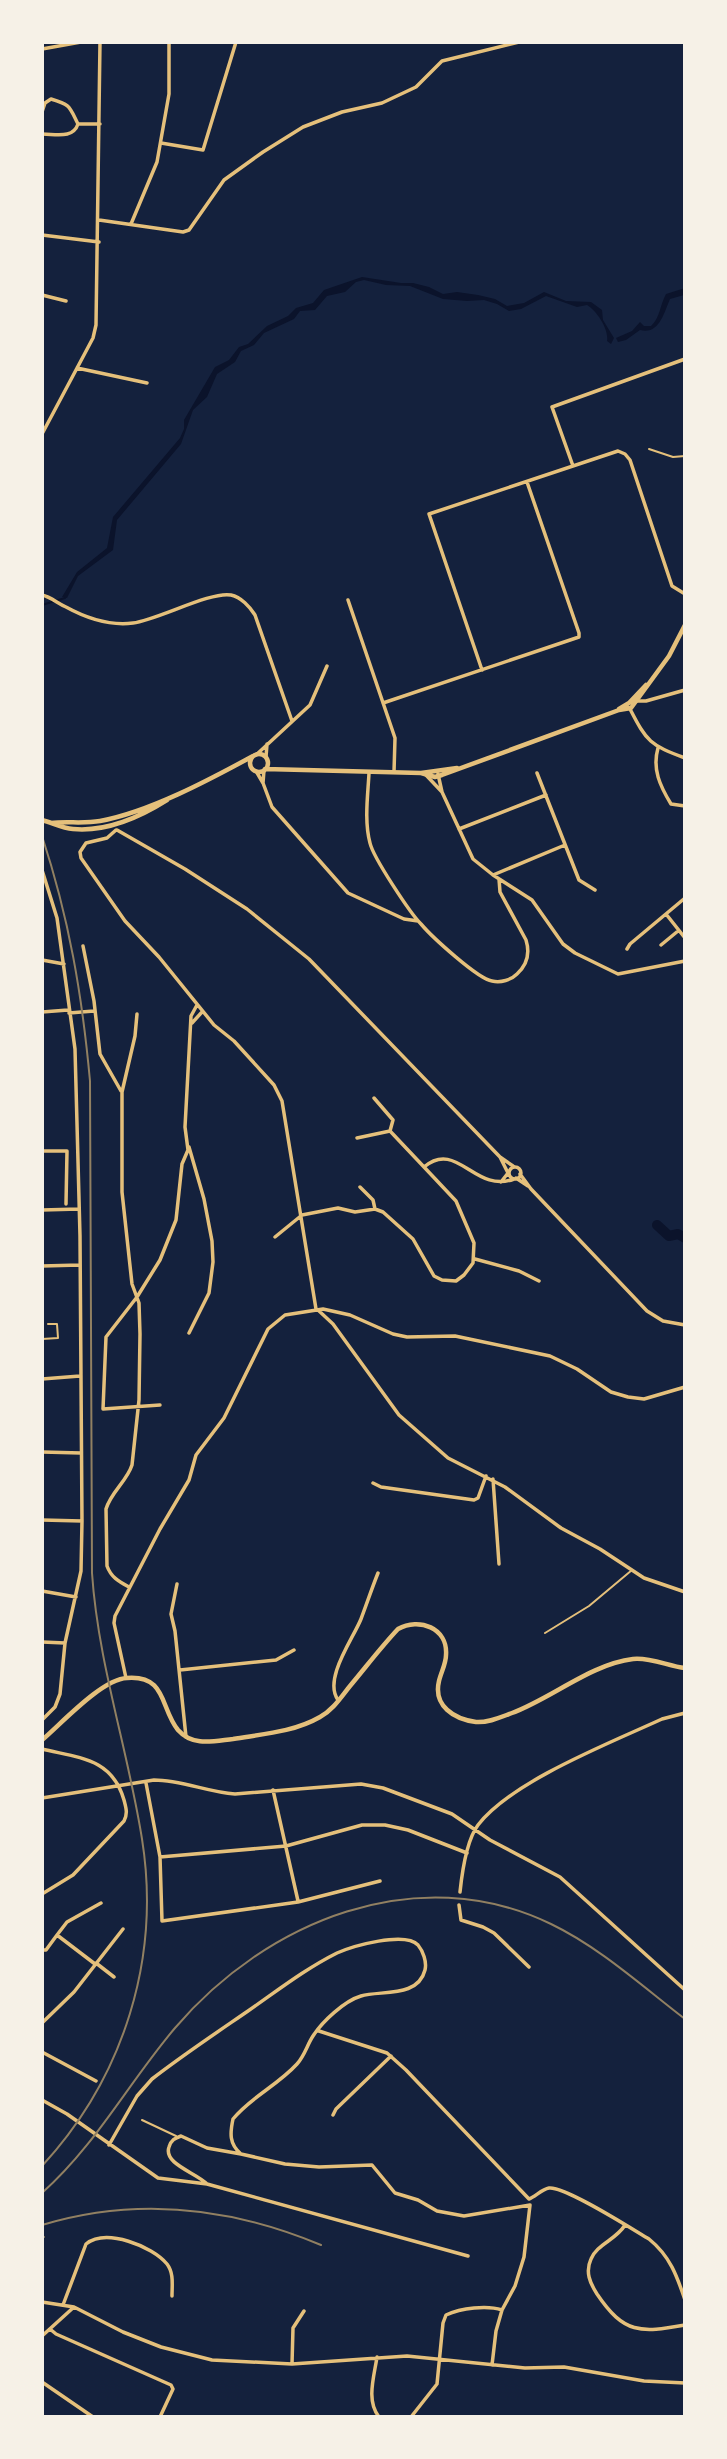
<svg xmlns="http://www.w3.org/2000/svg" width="727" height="2459" font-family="Raleway,sans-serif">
  <rect width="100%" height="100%" fill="#14213d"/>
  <!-- water -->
  <path fill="#0b132b" d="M362,277L401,283H413L429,287L443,294L457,292L478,295L495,299L507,306L524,303L544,292L566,301L591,302L602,310L603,320L614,338L611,344L607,341C609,330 598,312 587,305L577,307L546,296L521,309L509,311L497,304L484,300L467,301L443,299L410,286L386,285L364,280L356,282L345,292L327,296L315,310L300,311L294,319L264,333L254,345L241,351L235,362L217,374L207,397L193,410L181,444L117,520L113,550L78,576L67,598L62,597L77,572L107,548L113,517L180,438L184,429V420L215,367L229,360L239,347L248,344L267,326L288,316L296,308L313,303L324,290Z
    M685,288L684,295L670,299C664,313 659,335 640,330L626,340L618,342L616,338L632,331L640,322L644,326H651C660,318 660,305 666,294Z"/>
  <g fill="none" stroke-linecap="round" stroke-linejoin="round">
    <!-- stream -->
    <path stroke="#0b132b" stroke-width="2" d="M42,605L65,598"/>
    <!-- river -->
    <path stroke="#0b132b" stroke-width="10" d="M657,1225L669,1236L678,1234L685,1238"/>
    <!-- service -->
    <path stroke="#e5c07b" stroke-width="2" d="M649,449L673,457L685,456
      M42,1339L58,1338L57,1324H48
      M545,1633L589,1606L632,1570
      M142,2120L176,2136"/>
    <!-- minor -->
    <path stroke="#e5c07b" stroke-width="3.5" d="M42,49L81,42
      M42,112L45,103L51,99C71,105 69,106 78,124
      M78,124H100
      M42,134C56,134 73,139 78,124
      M161,143L203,150L236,42
      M99,220L183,232L189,230L224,180L263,152L303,127L342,112L382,103L416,87L442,61L519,42
      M131,224L157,162L169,94V42
      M42,235L99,242
      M42,295L66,301
      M77,368L147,383
      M42,434L93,338L96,325L100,42
      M573,466L552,407L685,359
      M42,595C51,597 57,603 66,607C86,618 109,626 133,623C157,620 211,591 231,595C241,597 250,607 255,615L292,721
      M348,600L395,738L394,772
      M482,670L429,514L618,451L625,454L630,460L672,586L685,594
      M636,701H646L685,690
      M383,703L579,637V633L527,482
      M630,709C647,742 650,745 685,758
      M658,748C652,769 660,786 671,804L685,806
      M256,755L310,705L327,666
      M266,757L267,744
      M256,771L263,783L272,807L348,893L404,919L418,921
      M369,773C368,794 364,821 370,843C373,857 410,913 421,924C432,937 478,979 492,981C501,983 511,980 517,974C528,964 530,953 526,940L500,892L499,879
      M537,773L579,880L595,890
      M438,774L442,792
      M426,775L442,792L473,859L493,875L532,900L563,944L575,953L618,974L685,961
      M263,783L264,770
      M459,829L546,795
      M116,830L107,838L86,843L80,852L81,858L125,921L159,957L214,1025L234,1041L274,1085L282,1101L316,1309
      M117,830L185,869L247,909L309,959L500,1157L508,1173L501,1182
      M42,870L57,918L75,1049L80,1236L82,1521L81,1571L65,1643L60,1694L55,1707L42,1720
      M493,875L565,845
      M666,914L685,938
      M661,945L678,931
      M83,946L94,1001L100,1054L121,1091
      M627,949L630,944L685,898
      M42,960L64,964
      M42,1012L68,1010
      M69,1013L94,1011
      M192,1023L202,1012
      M374,1098L393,1120L390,1131
      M357,1138L390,1131L424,1167
      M189,1147L204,1199L212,1241L213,1262L209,1293L189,1333
      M42,1151H67L66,1204
      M500,1157L513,1166
      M509 1173a6 6 0 1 1 12 0a6 6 0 1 1-12 0Z
      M520,1174L531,1189L647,1311L663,1321L685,1325
      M516,1178L528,1186
      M360,1187L373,1200L375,1209
      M42,1210L79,1209
      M275,1237L302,1215L338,1208L355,1212L375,1209L383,1212L413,1239L434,1276L442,1280L456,1281L464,1275L473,1263L474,1243L456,1201L424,1167C457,1139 475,1194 514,1179
      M475,1259L519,1271L539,1281
      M42,1266L80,1265
      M318,1310L333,1324L399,1415L448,1458L505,1487L561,1528L600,1549L644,1578L685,1592
      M42,1379L80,1376
      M160,1405L103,1409L106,1337L137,1297L160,1260L176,1220L182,1164L188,1150L185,1127L191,1016L197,1005
      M42,1452L81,1453
      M493,1479L499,1564
      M373,1483L381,1487L474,1500L478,1498L486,1476
      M42,1520L82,1521
      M177,1584L171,1614L175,1631L186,1737
      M129,1587C118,1581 111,1577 107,1566L106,1509C111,1492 127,1481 132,1465L139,1400L140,1334L139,1303L132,1284L122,1192V1092L135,1036L137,1014
      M42,1591L76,1597
      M42,1642L65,1643
      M180,1670L276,1660L294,1650
      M126,1678L114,1623L115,1616L160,1529L189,1480L196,1455L224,1418L268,1329L285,1315L323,1309L350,1315L393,1334L407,1337L455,1336L550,1356L577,1369L611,1392L628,1397L644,1399L685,1387
      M338,1700C323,1679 353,1639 361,1619C367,1603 372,1588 378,1573
      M42,1749C79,1758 112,1758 124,1800C126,1808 128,1813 124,1821L73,1875L42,1894
      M146,1783L160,1857L162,1921L298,1902L380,1881
      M273,1790L298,1901
      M42,1798L154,1780C182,1780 207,1792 235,1794L361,1784L383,1788L452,1814L490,1840L560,1877L685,1990
      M160,1857L286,1846L362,1825H385L408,1830L467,1853
      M460,1892C462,1873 466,1841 478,1825C512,1781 610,1743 662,1719L685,1713
      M459,1905L461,1920L483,1927L494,1933L529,1967
      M57,1935L67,1922L101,1903
      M42,1950H46L57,1935L95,1964
      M96,1963L114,1977
      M42,2023L74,1992L123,1929
      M319,2031L387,2053L406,2070L529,2199
      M42,2052L96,2081
      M42,2100L67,2114L158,2178L207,2184L468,2256
      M333,2115L336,2109L391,2056
      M109,2145L137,2096L152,2079C183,2055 216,2033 248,2011C277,1991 305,1969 337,1953C353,1946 405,1931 418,1945C423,1951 427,1962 425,1970C418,1998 381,1990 361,1996C344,2001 322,2022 313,2036C307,2045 305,2055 297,2064C278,2085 251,2097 233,2119C230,2133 229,2144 241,2154L207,2148L181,2136C175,2138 171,2140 169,2147C163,2164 197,2173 207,2184
      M241,2154L285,2164L319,2167L372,2165L395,2193L418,2200L437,2211L464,2216L530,2205
      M529,2199C535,2197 542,2189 549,2188C565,2186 632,2229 649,2239C670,2256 677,2276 685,2300
      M625,2225C616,2240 597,2244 591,2259C585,2272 590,2283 597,2294C624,2334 640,2333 685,2325
      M42,2302L74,2307L123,2332L161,2347L212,2360L292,2364L407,2356L525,2368L564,2367L644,2381L685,2383
      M63,2305L86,2244C106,2228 152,2246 167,2264C174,2273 172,2285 172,2296
      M50,2329L56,2334L171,2385L173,2389L160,2417
      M42,2336L74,2307
      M377,2357C374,2377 366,2401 379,2417
      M292,2364L293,2328L304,2311
      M492,2365L496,2331L502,2310L515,2286L524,2257L530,2205
      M42,2382L93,2417
      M411,2417L437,2384L443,2323L446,2315C461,2308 487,2305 502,2310"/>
    <!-- tertiary -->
    <path stroke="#e5c07b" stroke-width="4.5" d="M619,709L629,703L646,685
      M250 763a9 9 0 1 1 18 0a9 9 0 1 1-18 0Z
      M265,769L421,773L457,768
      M421,773L435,777L442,775L619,710L631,708L669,656L685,625
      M42,820C53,823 62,828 73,829C105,832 140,817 167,800
      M51,823C67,821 83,824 100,821C149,812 209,780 253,756"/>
    <!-- secondary -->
    <path stroke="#e5c07b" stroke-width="4.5" d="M42,1740C62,1723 102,1679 127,1678C167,1675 160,1708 178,1730C193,1747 214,1741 233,1739C263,1734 294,1732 320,1717C333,1710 341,1697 350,1686C366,1667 381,1647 398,1629C419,1617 448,1628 446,1655C446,1664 441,1672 439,1681C433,1706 454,1719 476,1722C488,1723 501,1717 512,1713C552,1698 591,1664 633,1659C650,1657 668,1666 685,1668"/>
    <!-- rail -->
    <path stroke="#918062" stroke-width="2" d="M42,836C69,918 82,994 90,1081L92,1573C98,1663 128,1750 142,1839C161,1958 124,2077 42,2166
      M42,2193C96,2145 129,2082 175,2028C266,1921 417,1859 551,1924C599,1947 642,1986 685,2019
      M42,2225C138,2196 230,2207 321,2245
      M42,2237H44"/>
  </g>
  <!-- border -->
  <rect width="727" height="2459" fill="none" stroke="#f6f1e7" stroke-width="88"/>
</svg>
